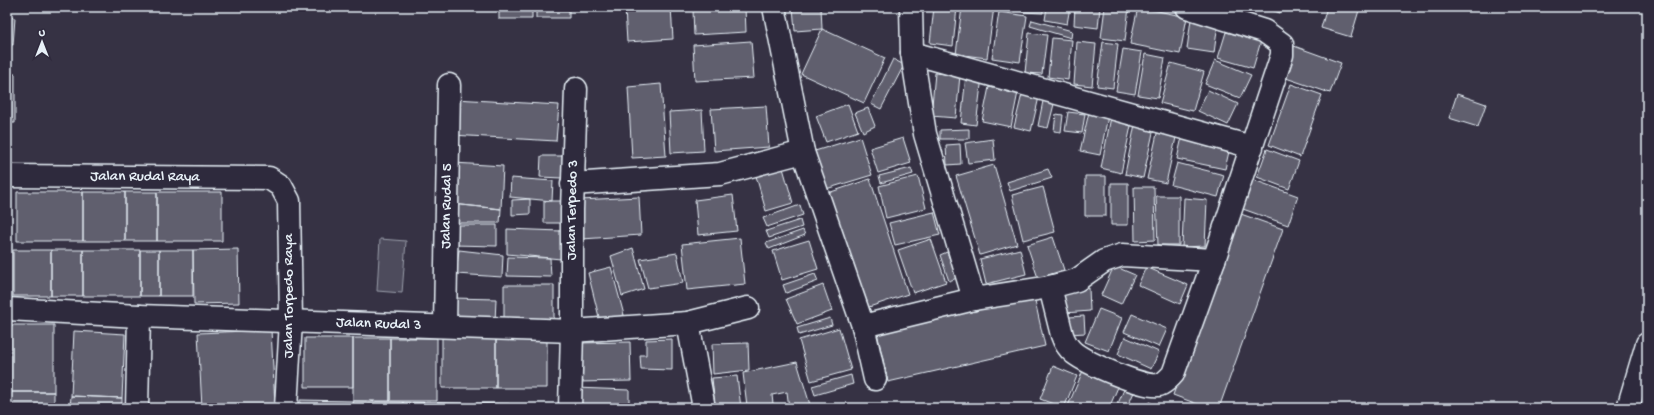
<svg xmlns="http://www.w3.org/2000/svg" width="1654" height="415" font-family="'Gochi Hand',sans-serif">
  <rect width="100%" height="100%" fill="#363244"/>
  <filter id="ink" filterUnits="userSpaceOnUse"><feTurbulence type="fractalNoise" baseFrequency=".025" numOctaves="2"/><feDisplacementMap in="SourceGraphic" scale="8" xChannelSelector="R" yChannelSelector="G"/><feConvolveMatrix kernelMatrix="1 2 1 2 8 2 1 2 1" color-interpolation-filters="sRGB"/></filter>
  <g filter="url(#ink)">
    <!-- green -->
    <path fill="#4d4b5c" stroke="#9a9eaa" d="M380,239L406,241L402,293L377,291Z"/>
    <!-- building -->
    <path fill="#605e6e" stroke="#e8f1f8" d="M499,7H532V19H499Z
      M536,7H569V18H536Z
      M652,7H671L673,39L627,42L625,9Z
      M733,7H745L746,32L694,35L693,10Z
      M793,7H821L822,29L795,31Z
      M934,7H957L953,46L930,43Z
      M962,7H994L987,58L956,54Z
      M1022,7H1043V13L1022,12Z
      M1047,7H1070L1067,24L1045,20Z
      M1075,7H1100L1098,28L1074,25Z
      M1105,7H1129L1125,41L1101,38Z
      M1138,7L1187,17L1180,54L1130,44Z
      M1263,7H1282L1280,13Z
      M1327,7H1360L1351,37L1321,28Z
      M999,12L1027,16L1020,62L992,58Z
      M7,17L15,18L13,45L7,44Z
      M1191,19L1218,23L1214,53L1187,49Z
      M1032,20L1072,31L1071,38L1030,26Z
      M822,29L885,58L864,103L801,74Z
      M1226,32L1261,41L1253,68L1218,58Z
      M1029,33L1047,35L1042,74L1025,73Z
      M1052,38L1072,40L1068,80L1048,77Z
      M751,41L754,78L695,81L693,45Z
      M1077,42L1096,44L1092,86L1074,84Z
      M1103,42L1118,44L1113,88L1097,86Z
      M1294,46L1341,63L1330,93L1283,77Z
      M1123,49L1142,52L1135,94L1116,91Z
      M1145,54L1165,58L1158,98L1138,95Z
      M893,59L904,65L881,109L871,104Z
      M1215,60L1251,75L1240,98L1205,84Z
      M1171,63L1204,72L1193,111L1160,103Z
      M935,73L960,75L956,118L931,116Z
      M7,74H15V123H7Z
      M966,75L982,77L976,125L961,123Z
      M661,84L666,156L632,158L628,87Z
      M1291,84L1322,95L1300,157L1269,145Z
      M989,87L1018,92L1011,127L982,121Z
      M1208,90L1238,104L1228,125L1198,111Z
      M1022,94L1039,97L1031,131L1014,127Z
      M1457,94L1486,104L1478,127L1449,118Z
      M455,99L559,105L556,141L452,135Z
      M1043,101L1054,104L1048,128L1038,126Z
      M848,104L858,131L826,142L816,116Z
      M766,106L769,147L714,151L711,109Z
      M868,108L875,126L863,132L855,113Z
      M702,110L704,151L671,153L669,112Z
      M1068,112L1085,114L1082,133L1065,131Z
      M1089,112L1108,116L1100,155L1080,151Z
      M1056,114L1063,115L1061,132L1054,131Z
      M1111,117L1132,121L1121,173L1101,168Z
      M1135,124L1154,128L1143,178L1125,174Z
      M969,129V139H940V130Z
      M1158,129L1177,133L1166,183L1147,179Z
      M860,137L872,175L826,189L815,151Z
      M1182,137L1230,147L1225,169L1177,159Z
      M903,138L911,163L878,173L870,148Z
      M993,139L995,160L968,163L965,143Z
      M960,144L961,164L947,165L946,145Z
      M1267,149L1299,161L1289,189L1257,177Z
      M541,156H563L562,178L540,177Z
      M781,161L793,203L766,211L754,169Z
      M454,163L503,166L501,209L452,204Z
      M1177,163L1224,175L1218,197L1171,185Z
      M994,165L1017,244L980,255L956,176Z
      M911,168L913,174L881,183L879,176Z
      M1048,169L1052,178L1010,191L1007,182Z
      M918,176L926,208L886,218L879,186Z
      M1085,176H1106V216H1085Z
      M511,178L553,181L552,201L510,197Z
      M870,179L908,294L866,308L828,193Z
      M1251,179L1298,196L1288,225L1240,208Z
      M1111,183H1128V225H1111Z
      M1043,187L1055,232L1023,240L1012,195Z
      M1134,187H1154L1155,240L1135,241Z
      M17,192H83V241H17Z
      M83,192H125V241H83Z
      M125,192H157V241H125Z
      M157,192H222V241H157Z
      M733,195L737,231L698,235L695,200Z
      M1156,196H1179V245H1158Z
      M639,197L641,235L582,239L580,200Z
      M1184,198L1207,200L1205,246L1182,247Z
      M530,199V214L512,215V200Z
      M544,201H563V223H544Z
      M452,204L501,209L500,223H450Z
      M800,205L803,215L767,227L763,218Z
      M934,212L940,235L895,245L889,223Z
      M1238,213L1283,229L1219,408H1208L1173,395Z
      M800,220L802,227L769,238L766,231Z
      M454,225H497V246L453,245Z
      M507,229L561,231V259L507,254Z
      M803,230L805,235L769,249L766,243Z
      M1053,237L1064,270L1038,278L1027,245Z
      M740,238L745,284L687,290L682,244Z
      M931,239L946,282L913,293L898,250Z
      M809,240L818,269L782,280L773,251Z
      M633,248L644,289L622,296L611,256Z
      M238,249L239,303L194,304L193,250Z
      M1020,249L1026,274L986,284L980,259Z
      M13,250H51V296H13Z
      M51,250H83V296H51Z
      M83,250H140V296H83Z
      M140,250H159V296H140Z
      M159,250H193V296H159Z
      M459,250L503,255L502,277L456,274Z
      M947,252L957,278L949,281L940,255Z
      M677,253L683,283L648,288L640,259Z
      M508,257L550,258L551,277L507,276Z
      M1114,266L1135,275L1121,304L1101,295Z
      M611,267L624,315L600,321L588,273Z
      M1146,267L1188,285L1180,304L1138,285Z
      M815,274L818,281L786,293L783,285Z
      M504,285H554V319H504Z
      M823,285L832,311L797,324L786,299Z
      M1089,288L1090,311L1065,313L1064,290Z
      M1033,292L1045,346L888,382L876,328Z
      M452,298L496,299L495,322L451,321Z
      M1099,309L1122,318L1109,351L1085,342Z
      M1132,314L1167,329L1159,347L1124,332Z
      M1084,316L1085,333L1070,334L1069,317Z
      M830,318L832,325L799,335L797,328Z
      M10,325H54V392H10Z
      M839,328L851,370L811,381L799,340Z
      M271,330L275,405L202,408L198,333Z
      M74,331L125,334L122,398L71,396Z
      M1125,337L1159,352L1151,369L1118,354Z
      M305,338H353V387H305Z
      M353,338H390V401H353Z
      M390,338H437V401H390Z
      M442,338H496V388H442Z
      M496,338H547V388H496Z
      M672,339V370L641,369L640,355H646V340Z
      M630,342L631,381L577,382V343Z
      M748,343L749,370L713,374L712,344Z
      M797,362L811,408H789L787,392L772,395L773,404L747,406L743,373Z
      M1053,366L1077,376L1064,408L1040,399Z
      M1085,366L1121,380L1109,408H1067Z
      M851,375L853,384L815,395L812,386Z
      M737,376L741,408H715L712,378Z
      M1126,385L1135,390L1127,408H1116Z
      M575,388L629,390V408H574Z
      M10,392H54V408H10Z
      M71,396L122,398V408H70Z
      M300,400L353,401V408H300Z
      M353,401L403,402V408H353Z
      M403,402L445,403L444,408H403Z
      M1149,402L1162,408H1146Z
      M445,403L509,404V408H444Z"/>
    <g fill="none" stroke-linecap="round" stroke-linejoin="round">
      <defs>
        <g id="minor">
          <path d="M774,7L803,152L863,326L875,379"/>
          <path d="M911,7L912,53L925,134L974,299"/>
          <path d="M912,53L1252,147"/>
          <path id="s1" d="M7,176L269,178L281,186L289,201L291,321L286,408"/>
          <path d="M572,184L720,174L803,152"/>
          <path d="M1050,287L1062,335C1064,341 1068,348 1074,353C1087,363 1143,388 1159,385C1165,383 1169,378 1173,374L1214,260L1282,55V44L1264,31L1187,7"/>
          <path id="s2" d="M7,309L139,316L572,331L688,323L748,308"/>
          <path d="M688,323L704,408"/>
          <path id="s3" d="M445,326L449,85"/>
          <path d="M863,326L974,299L1050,287L1077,280L1104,261L1122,255L1214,260"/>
          <path d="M137,408L139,316"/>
          <path id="s4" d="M570,408L572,331V210L576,89"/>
          <path d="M1628,408L1647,344"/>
        </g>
      </defs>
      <!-- minor casing -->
      <use href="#minor" stroke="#e8f1f8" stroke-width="25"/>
      <!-- minor -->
      <use href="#minor" stroke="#2f2a3d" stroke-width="22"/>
    </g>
  </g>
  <g text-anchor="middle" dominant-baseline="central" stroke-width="4" stroke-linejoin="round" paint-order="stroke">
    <!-- street labels -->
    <g font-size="15" fill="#e8f1f8" stroke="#2f2a3d">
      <text stroke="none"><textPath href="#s1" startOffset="138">Jalan Rudal Raya</textPath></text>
      <text stroke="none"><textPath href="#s3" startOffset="120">Jalan Rudal 5</textPath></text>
      <text stroke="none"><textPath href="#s4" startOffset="198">Jalan Terpedo 3</textPath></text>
      <text transform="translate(289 296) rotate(-90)">Jalan Torpedo Raya</text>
      <text stroke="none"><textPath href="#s2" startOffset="372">Jalan Rudal 3</textPath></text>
    </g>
  </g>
  <!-- margin -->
  <rect width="1654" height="415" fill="none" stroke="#2f2a3d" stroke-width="24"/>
  <rect x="12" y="12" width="1630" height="391" fill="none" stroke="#e8f1f8" stroke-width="1.5" filter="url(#ink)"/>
  <!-- north arrow -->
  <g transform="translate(42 42)" stroke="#2f2a3d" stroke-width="3" paint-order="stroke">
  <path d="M0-3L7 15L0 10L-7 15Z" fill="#e8f1f8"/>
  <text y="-6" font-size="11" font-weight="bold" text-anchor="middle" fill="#e8f1f8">U</text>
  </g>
</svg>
